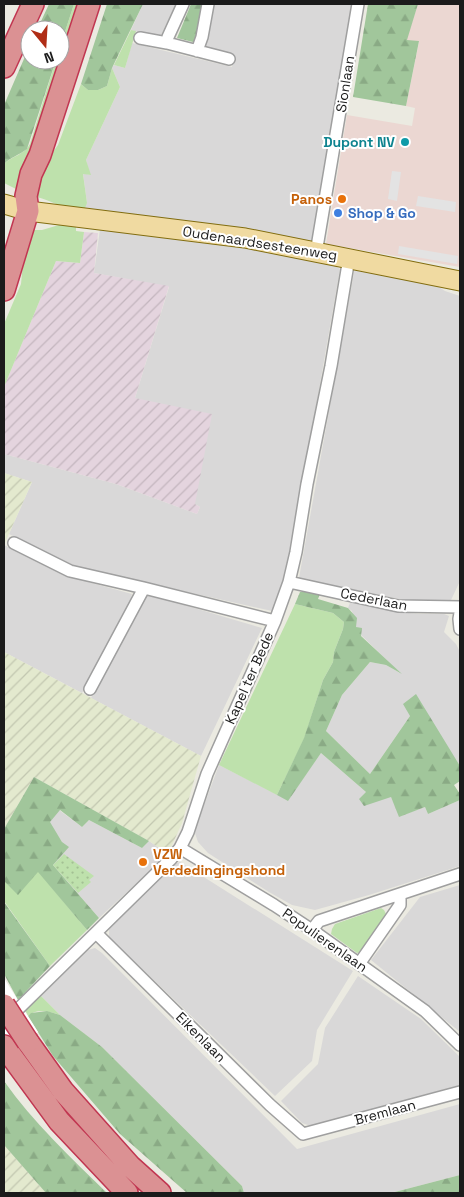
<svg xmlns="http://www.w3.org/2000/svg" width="464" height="1197" font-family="'Space Grotesk',sans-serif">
  <defs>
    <pattern id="industrial-furrows" width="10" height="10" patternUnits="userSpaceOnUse" patternTransform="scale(1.25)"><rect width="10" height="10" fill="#e4d4de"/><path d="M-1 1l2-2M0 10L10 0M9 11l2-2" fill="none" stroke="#c3b5be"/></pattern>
    <pattern id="farmland-furrows" width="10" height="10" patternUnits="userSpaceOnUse" patternTransform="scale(1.25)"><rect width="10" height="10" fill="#e3e9ce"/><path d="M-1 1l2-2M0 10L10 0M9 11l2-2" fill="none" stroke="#c2c7b0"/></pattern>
    <pattern id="forest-firs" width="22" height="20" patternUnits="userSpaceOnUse" patternTransform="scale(1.25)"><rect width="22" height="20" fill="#a1c69b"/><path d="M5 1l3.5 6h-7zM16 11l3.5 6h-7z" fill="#8aaa85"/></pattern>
    <pattern id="garden-dots" width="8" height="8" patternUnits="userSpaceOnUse" patternTransform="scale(1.25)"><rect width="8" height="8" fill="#bee1ac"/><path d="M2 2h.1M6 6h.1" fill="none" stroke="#a3c093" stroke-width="1.8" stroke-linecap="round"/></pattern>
  </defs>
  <rect width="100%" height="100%" fill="#ebeae1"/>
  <!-- residential -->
  <path fill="#d9d8d8" d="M143,4H176L161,35L157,36L131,30Z
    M211,4H353L314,245L78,210L87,203L83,173L90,175L86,160L120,87L112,68L114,65L125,68L132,43L232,67L233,58L208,51L205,46Z
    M100,229L259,246L334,265L340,269L289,562L272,611L77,567L9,534L32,482L4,473V454L116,484L197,514L200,507L195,504L135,398L169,287L94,273Z
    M355,267L433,283L445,291L460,296V581L451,600H403L299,578Z
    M4,545L70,577L132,594L127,613L82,693L4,652Z
    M147,594L262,628L201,756L91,698Z
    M351,600L398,612L419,614H444L449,616L444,632L456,644L460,652V766L454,757L410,716L370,774L326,731L342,695L370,662L386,665L400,673L361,635L356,627L352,611L348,608Z
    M321,753L366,792L391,797L400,816L425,807L428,814L460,800V866L369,895L315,910L292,905L269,892L208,853L198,842L195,833L197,824L219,765L288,800Z
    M59,810L82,827L89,820L142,848L149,841L168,854L99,918L53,865L62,842L49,822Z
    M180,862L353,971L317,1030L312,1061L275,1096L114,942L109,936V929L175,864Z
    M460,885V1032L371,960L420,897Z
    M95,948L102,953L297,1149L460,1104V1175L391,1193H244L242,1186L102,1047L60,1015L41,996L88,950Z
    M358,976L421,1019L460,1057V1085L311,1126L302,1123L281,1101L318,1064L325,1028Z"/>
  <!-- commercial -->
  <path fill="#ebd7d2" d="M418,4H460V267L326,244L347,115L412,126L415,108L406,106L419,42L406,41Z"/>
  <!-- industrial -->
  <path fill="url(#industrial-furrows)" d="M84,232L98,233L94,273L169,286L135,398L212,414L195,504L200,507L197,514L116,484L4,454V387L56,261L80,263Z"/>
  <!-- farmland -->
  <path fill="url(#farmland-furrows)" d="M4,473L32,482L4,545Z
    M4,652L201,756L182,823L168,854L149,841L34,777L4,829Z
    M4,1145L46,1193H4Z"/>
  <!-- grass -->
  <path fill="#bee1ac" d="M74,4H84L20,191L4,183V164C12,156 24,155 30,144L56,60H60V47Z
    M131,30L136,31L125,68L114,65Z
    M112,68L120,87L86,160L91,175L83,174L87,203L85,208C67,212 53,201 37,197L42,167L58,145L81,84L88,90H98L107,86Z
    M59,225L76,227V231L84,232L80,263L56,261L4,387V324L21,284L25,242L30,230H42Z
    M295,604L333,613L344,622L343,629L334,652L333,662L323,680L304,739L277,795L219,765Z
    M38,871L87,930L50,966L4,901V881L18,894Z
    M381,908L384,910L388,918L362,952L357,953L331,934L332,929L335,924Z
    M41,996L60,1015C49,1011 36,1008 28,1016L25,1010Z"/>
  <!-- forest -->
  <path fill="url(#forest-firs)" d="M49,4H74L60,47V30H37Z
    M107,4H143L112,68L107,86L98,90H88L81,84Z
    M191,4H203L197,43L177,38Z
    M368,4H418L407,40L419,41L406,106L353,97Z
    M30,45V60H56L27,149C19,155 11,157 4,164V105Z
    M310,591L320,594L318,599L348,608L357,618L356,627L362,628L361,636L402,674L386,665L370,662L342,695L326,731L370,774L410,716L403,704L416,694L460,766V781L454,785L460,794V800L428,814L425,807L399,817L391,797L364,806L359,799L366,792L321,753L288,801L277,795L304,738L323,680L333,662L334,652L343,629L344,622L333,613L295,604L300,592Z
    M34,777L149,841L142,848L89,820L82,827L60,810L50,822L62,842L69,847L53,865L99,918L87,930L38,872L18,895L4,881V829Z
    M4,902L50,966L18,1000L4,974Z
    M47,1011L60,1015L102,1047L242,1186L244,1193H187L120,1134L53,1056L28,1016L31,1013Z
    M4,1081C33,1122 71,1158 107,1193H46L4,1145Z
    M460,1175V1192L454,1193H391Z"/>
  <!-- garden -->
  <path fill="url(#garden-dots)" d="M64,854L94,876L89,880L91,882L78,893L53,865Z"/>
  <!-- parking -->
  <path fill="#e3e3e3" d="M392,171L401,172L397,201L388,199Z
    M418,196L456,202L455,212L416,206Z
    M399,246L458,256L457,264L398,254Z"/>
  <!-- pier -->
  <path fill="#fff" d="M4,978L38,1032L4,1066Z"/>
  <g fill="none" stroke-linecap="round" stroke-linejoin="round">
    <defs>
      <path id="street" d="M140,38L167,43L168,37L183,4
        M167,43L229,59
        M197,51L202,37L208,4
        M316,253L358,4
        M14,543L70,571L144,588L275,621
        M289,582L398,606L460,607
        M460,613L459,619L460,629
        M90,689L144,588
        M180,848L274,905L312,930L425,1011L460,1045
        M312,930L319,921L460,874
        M96,933L270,1105L303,1134L460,1092
        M359,964L400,905V894
        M9,1018L171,859L180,848L188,832L207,774L275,621L289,582L296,552L307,484L331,366L349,258"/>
      <path id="primary" d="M4,204L28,211L245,238L460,281"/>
      <path id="highway" d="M4,67L33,4
        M4,290L28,211L26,196L31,174L40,155L89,4
        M28,1042L63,1091L130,1166L160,1193
        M4,1046L59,1121L127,1193"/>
    </defs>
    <!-- street casing -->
    <use href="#street" stroke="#9f9f9f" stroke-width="14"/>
    <!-- primary casing -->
    <use href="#primary" stroke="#826d10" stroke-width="21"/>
    <!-- highway casing -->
    <use href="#highway" stroke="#c13651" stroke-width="24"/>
    <!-- street -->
    <use href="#street" stroke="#fff" stroke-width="11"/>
    <!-- primary -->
    <use href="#primary" stroke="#f0daa1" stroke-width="19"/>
    <!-- highway -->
    <use href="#highway" stroke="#db9193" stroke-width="21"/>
    <defs>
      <path id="highway-bridge" d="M4,1005L28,1042"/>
    </defs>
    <!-- highway-bridge casing -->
    <use href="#highway-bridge" stroke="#c13651" stroke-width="24" stroke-linecap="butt"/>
    <!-- highway-bridge -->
    <use href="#highway-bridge" stroke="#db9193" stroke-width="21"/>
  </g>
  <!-- markers -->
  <circle fill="#0f9aa8" stroke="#fff" stroke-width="2" cx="405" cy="142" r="5"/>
  <g fill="#e8710a" stroke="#fff" stroke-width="2">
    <circle cx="342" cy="199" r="5"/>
    <circle cx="143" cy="862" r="5"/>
  </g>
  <circle fill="#3f7fe0" stroke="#fff" stroke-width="2" cx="338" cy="213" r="5"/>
  <g text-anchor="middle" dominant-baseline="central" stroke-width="4" stroke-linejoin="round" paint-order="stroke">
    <!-- street labels -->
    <g font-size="14" fill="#1b1b1b" stroke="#fff">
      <text transform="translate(345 84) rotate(-81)">Sionlaan</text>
      <text transform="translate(260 243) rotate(9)">Oudenaardsesteenweg</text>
      <text transform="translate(374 599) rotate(11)">Cederlaan</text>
      <text transform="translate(249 678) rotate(-66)">Kapel ter Bede</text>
      <text transform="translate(325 940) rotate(35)">Populierenlaan</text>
      <text transform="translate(201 1037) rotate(45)">Eikenlaan</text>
      <text transform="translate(385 1112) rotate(-15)">Bremlaan</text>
    </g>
    <!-- culture labels -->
    <g font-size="14" font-weight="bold" fill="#0d838f" stroke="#fff" text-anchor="end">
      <text x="395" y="142">Dupont NV</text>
    </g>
    <!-- food labels -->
    <g font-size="14" font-weight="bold" fill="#c56008" stroke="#fff" text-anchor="end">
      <text x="332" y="199">Panos</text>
      <text x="153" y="854" text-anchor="start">VZW<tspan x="153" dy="16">Verdedingingshond</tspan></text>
    </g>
    <!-- shop labels -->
    <g font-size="14" font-weight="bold" fill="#366cbe" stroke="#fff" text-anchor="start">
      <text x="348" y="213">Shop &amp; Go</text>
    </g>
  </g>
  <!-- border -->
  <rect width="464" height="1197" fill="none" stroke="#1b1b1b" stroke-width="10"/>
  <!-- north arrow -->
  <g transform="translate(45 45) rotate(162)"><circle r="24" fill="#ffffff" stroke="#a4a4a4"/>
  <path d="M0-4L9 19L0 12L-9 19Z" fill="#b02d16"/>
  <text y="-8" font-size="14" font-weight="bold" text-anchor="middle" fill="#1b1b1b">N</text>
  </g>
</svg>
